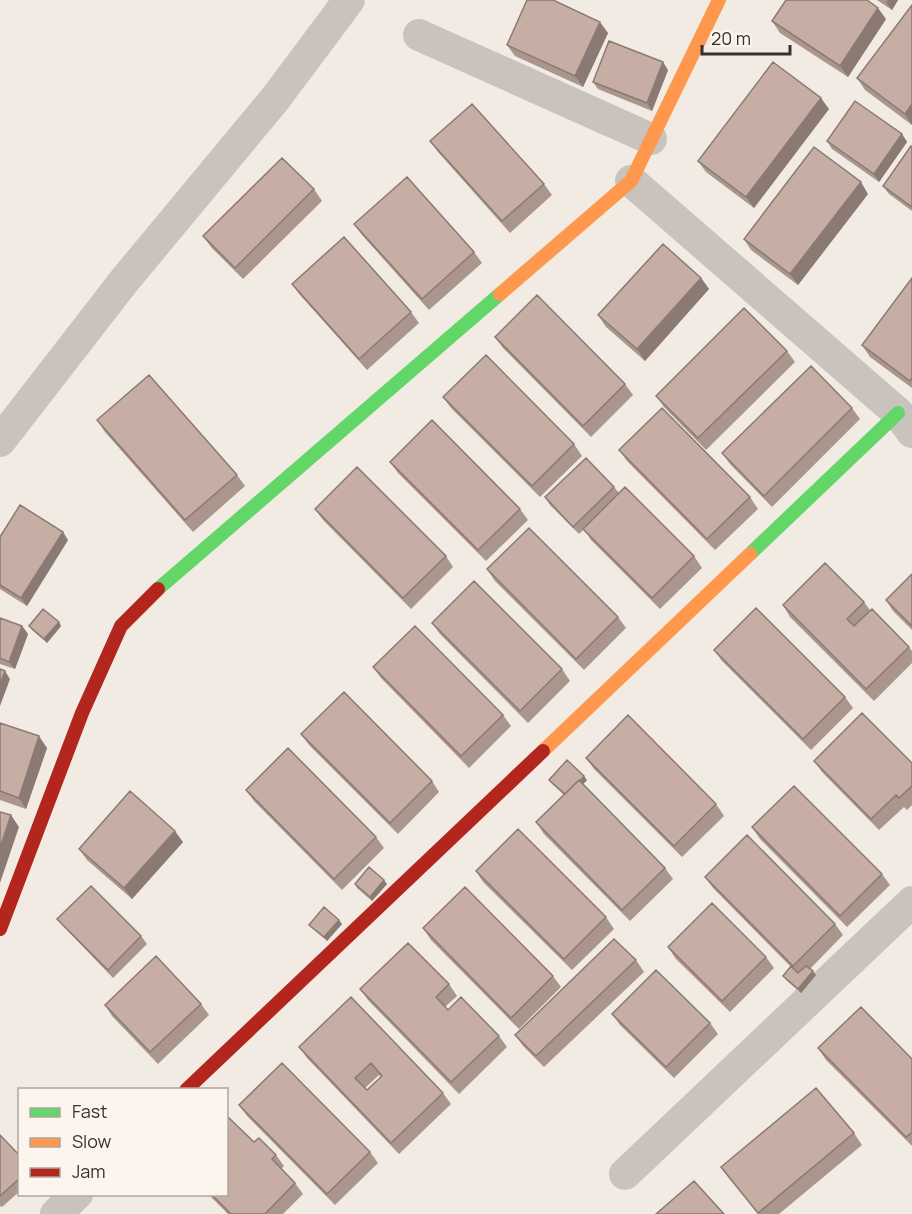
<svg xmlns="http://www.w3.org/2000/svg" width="912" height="1214" font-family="Manrope,sans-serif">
  <rect width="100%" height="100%" fill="#f1ebe4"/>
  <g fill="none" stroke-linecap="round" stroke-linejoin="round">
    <!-- street -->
    <path stroke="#cac3bd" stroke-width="32" d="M419,35L651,139
      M631,181L898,413L912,432
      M0,441L124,281L275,99L349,0
      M625,1174L912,902
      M56,1214L77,1194"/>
    <!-- fast -->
    <path stroke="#63d668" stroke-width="14" d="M750,554L898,413
      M158,589L500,294"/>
    <!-- slow -->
    <path stroke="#ff974d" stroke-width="14" d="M500,294L631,181L719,0
      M543,751L750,554"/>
    <!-- jam -->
    <path stroke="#b3261e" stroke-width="14" d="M0,929L82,713L121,626L158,589
      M186,1090L543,751"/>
  </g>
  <!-- wall -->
  <path fill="#aa968d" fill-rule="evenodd" d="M877,0H898L892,10Z
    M912,5V125L865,90L857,78Z
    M886,19L848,77L780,33L772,21Z
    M608,33L583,87L515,56L507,45Z
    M668,70L652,111L598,89L593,82Z
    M829,109L754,208L706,172L698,161Z
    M902,134L907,142L879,182L832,149L827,141Z
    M430,141L544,184L552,195L510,233L438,152Z
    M912,147V211L889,194L883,186Z
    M314,189L322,201L243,279L211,247L203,236Z
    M868,194L798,285L751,250L744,239Z
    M354,224L474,252L482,263L429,310L362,235Z
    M701,278L709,289L645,361L606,327L598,315Z
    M912,278V388L870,357L862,345Z
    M292,284L411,312L419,323L367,370L300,295Z
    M495,337L625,384L633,395L591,437L503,348Z
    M787,351L795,362L706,450L664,407L656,396Z
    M443,397L574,444L582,456L540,497L451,408Z
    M852,408L860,419L772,507L730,464L722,453Z
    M97,420L237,475L245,486L193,532L105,432Z
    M619,450L750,497L758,509L715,550L627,461Z
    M390,462L520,509L528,520L486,561L398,473Z
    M614,487L619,493L694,556L702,568L660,609L591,540L584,529L579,534L550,505L545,497Z
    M315,509L446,556L453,567L411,609L323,520Z
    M0,537L68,540L27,606L0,589Z
    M487,569L618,617L626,628L584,670L495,581Z
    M912,574V630L893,611L886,600Z
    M864,602L870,610L909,647L912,651V663L874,701L790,617L783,605Z
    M0,618L22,626L28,634L15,669L0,664Z
    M432,623L562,669L570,681L528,723L440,634Z
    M29,626H61L47,643L32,630Z
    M714,650L845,697L853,708L811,750L722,661Z
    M373,667L503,715L511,726L469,768L381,678Z
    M0,723L47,748L26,809L0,800Z
    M301,734L432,781L439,792L398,834L309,745Z
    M586,758L716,804L724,816L682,857L594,769Z
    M814,761L912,763V805L907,810L904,807L879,830L822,772Z
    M549,780H587L583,784L665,868L673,879L630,921L544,834L536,822L564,795L552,784Z
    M246,790L376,837L384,848L342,890L254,801Z
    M752,827L882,874L890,885L847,927L760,839Z
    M183,842L132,899L87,860L79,849Z
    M476,871L606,917L614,929L572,970L483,882Z
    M705,877L835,924L843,935L810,969L816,975L801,993L786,980L783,976L791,967L713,888Z
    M355,884H387L372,901L357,888Z
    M57,919L141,936L147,944L113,978L63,926Z
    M342,924L327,941L312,928L309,925Z
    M423,928L553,976L561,987L519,1029L431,940Z
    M668,947L766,957L774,968L730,1012L676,959Z
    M636,960L644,972L544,1067L523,1046L515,1035Z
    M449,984L457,996L445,1007L448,1010L499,1036L507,1047L459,1094L368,1000L360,989Z
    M351,997L443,1093L451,1104L399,1154L307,1058L299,1047ZM379,1075L381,1077L367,1090L365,1088Z
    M201,1004L209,1015L158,1064L112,1016L105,1005Z
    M612,1014L710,1023L718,1034L674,1078L620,1025Z
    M818,1048L912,1059V1146L826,1060Z
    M239,1105L370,1152L378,1163L335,1205L247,1116Z
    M854,1133L862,1145L779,1214H758L729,1178L721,1167Z
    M0,1135L20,1156V1191L2,1207L0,1206Z
    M254,1142L276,1155L284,1166L281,1169L295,1183L303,1194L283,1214H228L208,1194H226Z"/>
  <!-- shaded-wall -->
  <path fill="#8b7a73" d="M888,0H898L892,10L886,2Z
    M878,8L886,19L848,77L840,66Z
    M600,22L608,33L583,87L575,76Z
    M663,62L668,70L652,111L647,103Z
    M821,98L829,109L754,208L746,197Z
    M912,104V125L905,114Z
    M902,134L907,142L879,182L874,174Z
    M861,182L868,194L798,285L790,274Z
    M701,278L709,289L645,361L637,349Z
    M63,532L68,540L27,606L21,598Z
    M59,622L61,626L47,643L44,639Z
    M22,626L28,634L15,669L9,662Z
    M5,671L10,679L0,706V684Z
    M39,736L47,748L26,809L19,798Z
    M584,776L587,780L569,799L566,795Z
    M11,815L19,827L0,883V848Z
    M175,831L183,842L132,899L124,888Z
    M384,880L387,884L372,901L370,897Z
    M339,920L342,924L327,941L324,937Z
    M813,971L816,975L801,993L798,989Z"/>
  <!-- building -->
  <path fill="#c6aea4" stroke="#8b7a73" stroke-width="1.5" fill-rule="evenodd" d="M527,0H553L600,22L575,76L507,45Z
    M786,0H867L878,8L840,66L772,21Z
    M912,5V104L905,114L857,78Z
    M609,41L663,62L647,103L593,82Z
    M773,62L821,98L746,197L698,161Z
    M855,101L902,134L874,174L827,141Z
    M472,104L544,184L502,221L430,141Z
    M911,146L912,147V207L883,186Z
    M814,147L861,182L790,274L744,239Z
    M282,158L314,189L235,268L203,236Z
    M407,177L474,252L422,299L354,224Z
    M344,237L411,312L359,359L292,284Z
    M663,244L701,278L637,349L598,315Z
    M912,278V378L910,381L862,345Z
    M537,295L625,384L583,426L495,337Z
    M744,308L787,351L698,438L656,396Z
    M486,355L574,444L532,486L443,397Z
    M811,366L852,408L764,496L722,453Z
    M149,375L237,475L185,520L97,420Z
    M662,408L750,497L707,539L619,450Z
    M432,420L520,509L478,550L390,462Z
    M586,458L614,487L573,527L545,497Z
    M357,467L446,556L403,598L315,509Z
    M625,487L694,556L652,598L583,529Z
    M20,505L63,532L21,598L0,585V537Z
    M529,528L618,617L576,659L487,569Z
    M825,563L864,602L847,619L854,626L872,609L909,647L866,689L783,605Z
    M912,574V626L886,600Z
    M474,581L562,669L520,711L432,623Z
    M756,608L845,697L803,739L714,650Z
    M43,609L59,622L44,639L29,626Z
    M0,618L22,626L9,662L0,658Z
    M415,626L503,715L461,756L373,667Z
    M0,669L5,671L0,684Z
    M344,692L432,781L390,823L301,734Z
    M862,713L912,763V786L899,798L896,795L871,819L814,761Z
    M628,715L716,804L674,846L586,758Z
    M0,723L39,736L19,798L0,791Z
    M288,748L376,837L334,879L246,790Z
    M567,760L584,776L580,781L579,780L565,794L549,780Z
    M579,780L665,868L622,910L536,822Z
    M794,786L882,874L840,916L752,827Z
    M130,791L175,831L124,888L79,849Z
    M0,812L11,815L0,848Z
    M518,829L606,917L564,959L476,871Z
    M747,835L835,924L793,966L705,877Z
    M369,867L384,880L370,897L355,884Z
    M91,886L141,936L108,970L57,919Z
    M465,887L553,976L511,1018L423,928Z
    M712,903L766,957L722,1001L668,947Z
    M324,907L339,920L324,937L309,925Z
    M614,939L636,960L536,1056L515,1035Z
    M408,943L449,984L436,997L448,1010L461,997L499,1036L451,1082L360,989Z
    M156,956L201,1004L150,1052L105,1005Z
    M791,966L798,973L806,966L813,971L798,989L783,976Z
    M656,970L710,1023L666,1067L612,1014Z
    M351,997L443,1093L391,1143L299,1047ZM371,1063L382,1076L367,1090L355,1078Z
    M861,1007L912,1059V1132L906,1137L818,1048Z
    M282,1063L370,1152L327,1194L239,1105Z
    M816,1088L854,1133L758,1213L721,1167Z
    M228,1117L254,1142L259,1138L276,1155L272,1159L295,1183L265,1214H231L211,1194H226V1119Z
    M0,1135L20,1156V1178L0,1196Z
    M694,1181L724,1214H656Z"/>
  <!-- legend -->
  <rect x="18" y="1088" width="210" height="108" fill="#fcf5ed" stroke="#afa69f" stroke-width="1.5"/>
  <rect x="30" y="1108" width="30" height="9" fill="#63d668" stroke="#afa69f" stroke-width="1.5"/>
  <text x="72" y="1118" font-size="18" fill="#3c2f29">Fast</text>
  <rect x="30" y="1138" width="30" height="9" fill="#ff974d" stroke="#afa69f" stroke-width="1.5"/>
  <text x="72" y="1148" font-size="18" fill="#3c2f29">Slow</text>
  <rect x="30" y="1168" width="30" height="9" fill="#b3261e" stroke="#afa69f" stroke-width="1.5"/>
  <text x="72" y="1178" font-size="18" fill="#3c2f29">Jam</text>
  <!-- scale -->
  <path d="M702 45v9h88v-9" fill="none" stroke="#3c2f29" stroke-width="3"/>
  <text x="711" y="45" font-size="18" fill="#3c2f29" stroke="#fcf5ed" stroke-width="4.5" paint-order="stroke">20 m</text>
</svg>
